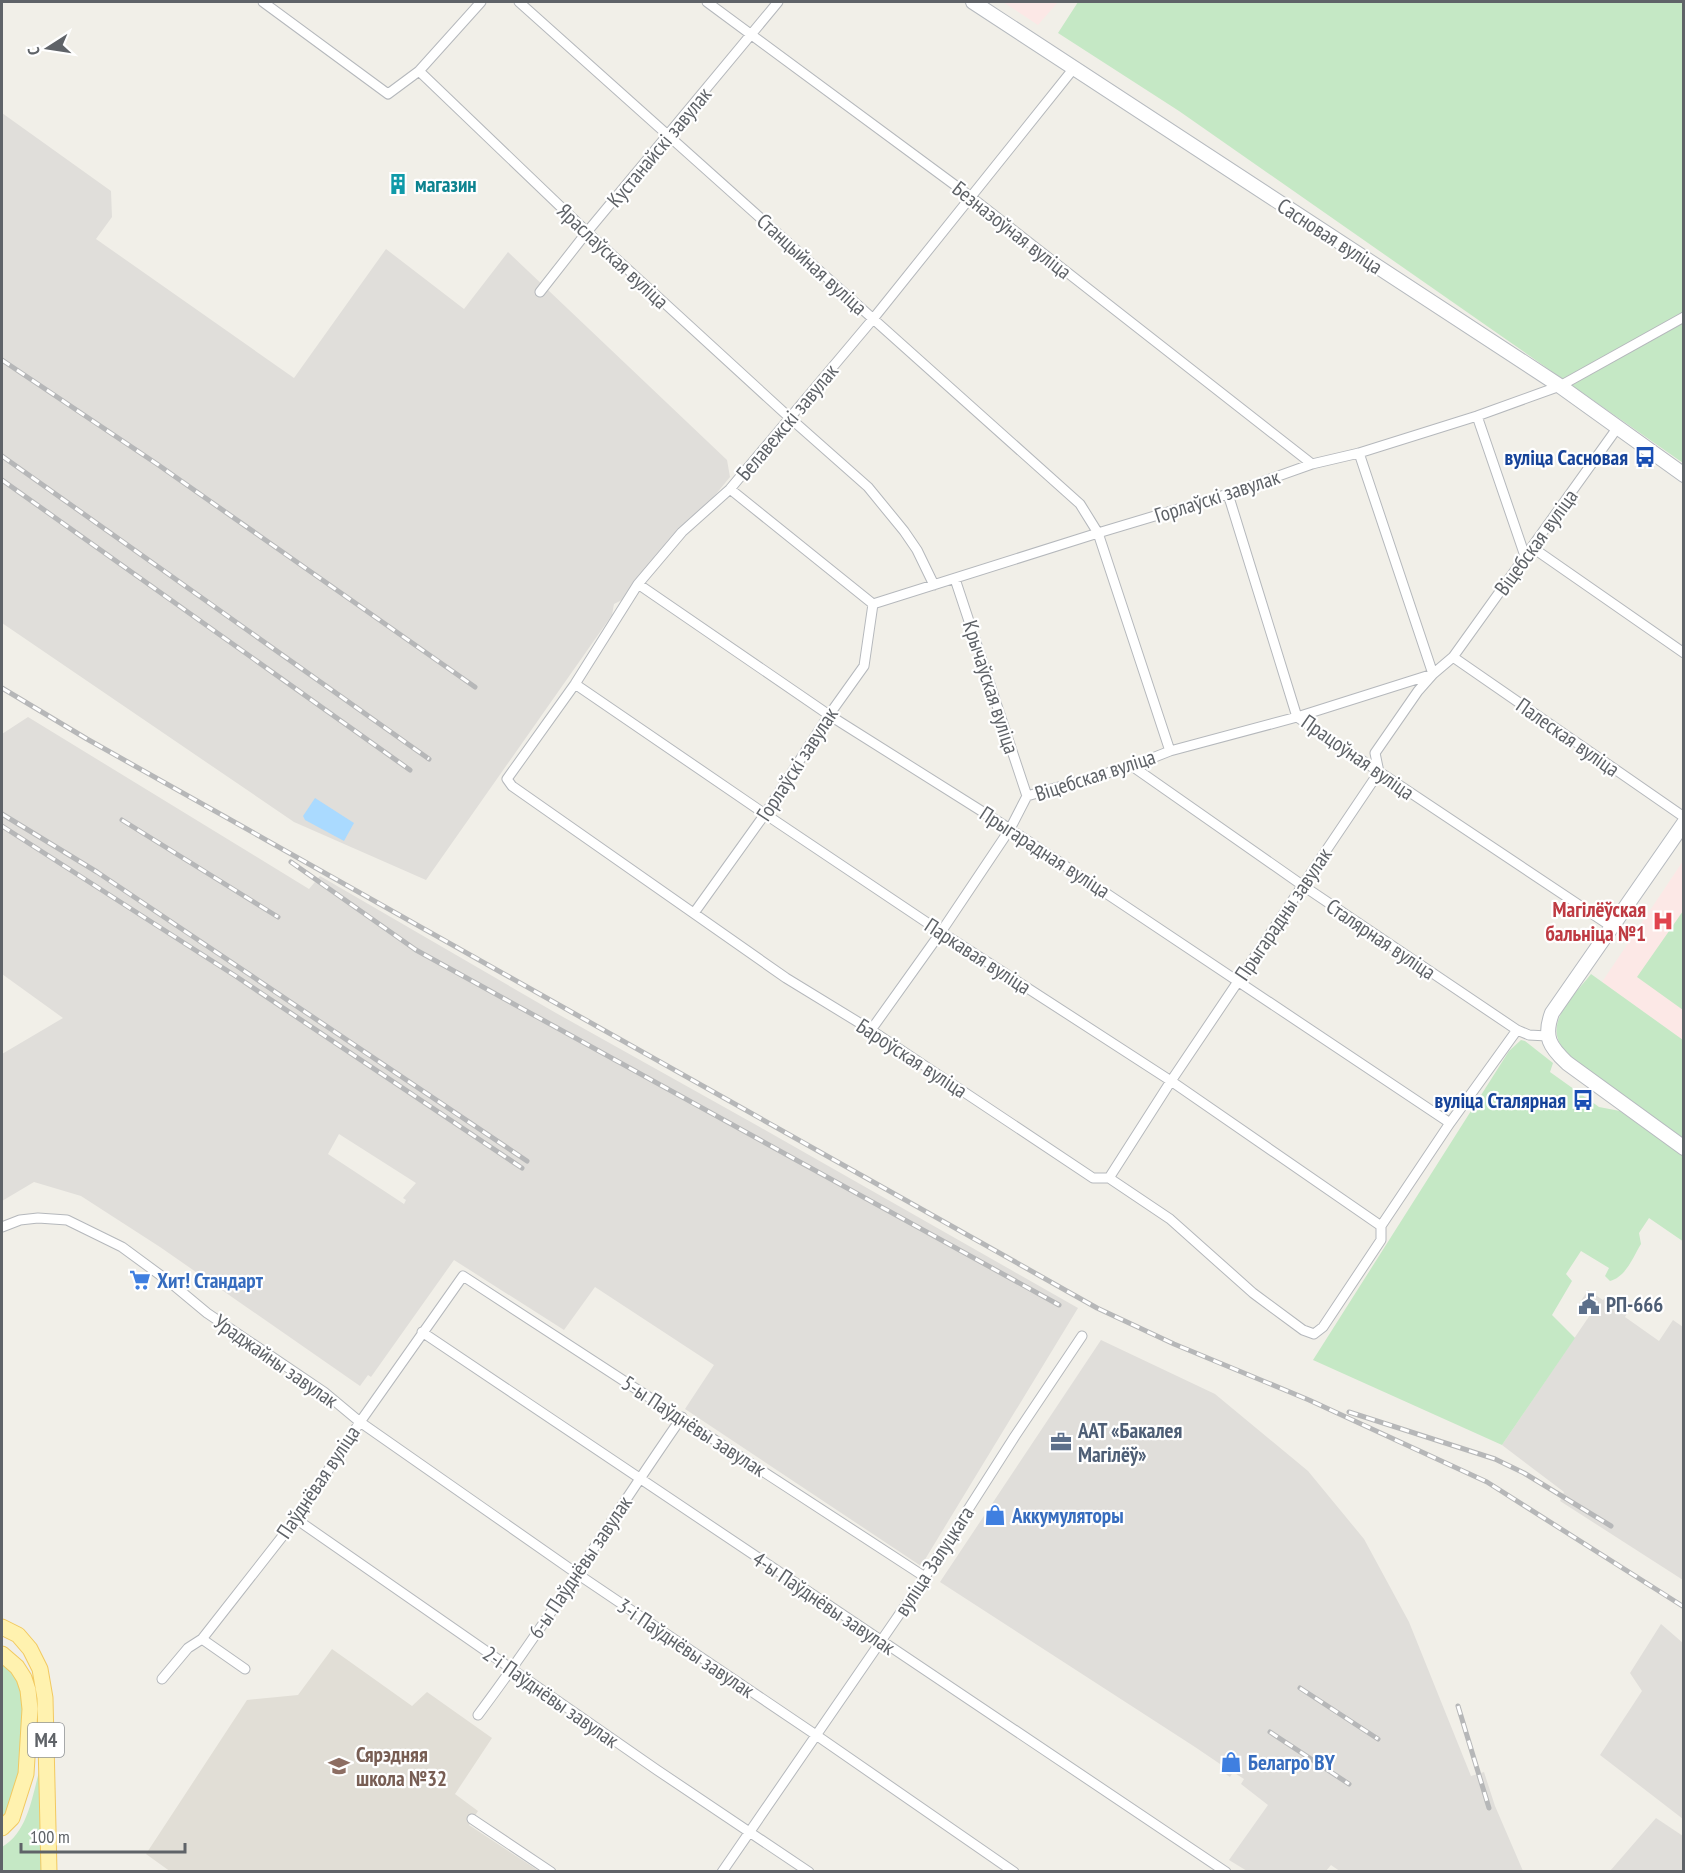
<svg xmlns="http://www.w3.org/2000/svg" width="1685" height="1873" font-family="'PT Sans Narrow',sans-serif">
  <rect width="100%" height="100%" fill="#f1efe8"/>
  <!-- industrial -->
  <path fill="#e0deda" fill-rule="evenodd" d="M2,113L111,191L112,217L96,239L294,378L386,249L464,309L508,252L727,460L730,477L634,594L614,604L612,615L426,880L294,822L2,623Z
    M28,717L309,889L320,876L556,1013L758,1126L1078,1308L921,1566L685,1409L714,1365L595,1287L564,1330L454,1260L371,1377L368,1375L360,1386L160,1247L81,1196L34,1182L2,1201V1054L63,1018L2,974V734ZM339,1134L416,1183L403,1198L406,1200L404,1204L328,1154Z
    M1588,1290L1603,1300L1606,1296L1629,1310L1625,1317L1659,1341L1673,1320L1683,1327V1580L1560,1501L1564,1492L1502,1445L1590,1315L1577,1307Z
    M1101,1340L1215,1394L1308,1471L1364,1539L1409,1622L1471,1776L1484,1772L1495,1806L1523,1871L1341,1872L1331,1865L1326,1871H1247L1229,1860L1268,1805L1241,1784L1244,1779L1233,1772L1230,1777L1220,1770L1223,1766L1195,1747L940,1582Z
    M1661,1624L1683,1643V1819L1600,1755L1642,1691L1630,1673Z
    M1656,1818L1683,1836V1871H1610Z"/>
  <!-- education -->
  <path fill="#e1ded6" d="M332,1649L412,1706L427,1692L492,1738L455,1794L478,1811L469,1825L539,1871L171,1872L146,1854L247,1700L298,1695Z"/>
  <!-- medical -->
  <path fill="#fce8e6" d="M1003,2H1058L1038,25Z
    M1683,861V1040L1602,982Z"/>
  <!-- green -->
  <path fill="#c5e8c5" d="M1078,2H1683V463L1179,111L1058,33Z
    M1683,911V1010L1637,977Z
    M1591,974L1683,1040V1138L1570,1058C1566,1053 1562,1047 1559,1042C1548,1017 1577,992 1591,974Z
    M1521,1040L1525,1041L1553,1063L1550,1072L1599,1107L1620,1111L1683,1156L1684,1242L1649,1218L1639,1233L1641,1244C1633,1257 1626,1277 1610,1281L1605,1276L1609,1268L1581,1251L1566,1274L1572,1281L1552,1315L1575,1338L1502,1445L1313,1360L1509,1051Z
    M2,1664L9,1670L20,1683L25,1713L17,1795L2,1823Z
    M39,1772L41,1871L2,1872V1847C27,1833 32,1798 39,1772Z"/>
  <!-- water -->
  <path fill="#aadaff" d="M315,798L354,823L344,841L305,820L303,816Z"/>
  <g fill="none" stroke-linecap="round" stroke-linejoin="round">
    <defs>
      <path id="minor" d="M263,2L388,94L419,71L587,232L790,418L868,487L904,531L917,550L934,585
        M519,2L1080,504L1098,533L1170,751
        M707,2L971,197L1312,464
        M1074,68L873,319L730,489L682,532L638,584L575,684L507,779L512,786L786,978L871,1030L1093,1178H1109L1170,1219L1253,1293L1303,1330L1314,1334L1323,1327L1381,1240V1226L1450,1123L1517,1030
        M419,71L481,2
        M540,292L587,232L778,2
        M1477,416L1525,556
        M730,489L873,604
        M1228,494L1297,717L1612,927
        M1533,548L1684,653
        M955,579L1027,796
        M638,584L829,715L1010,829L1450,1123
        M873,604L1098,533L1228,494L1312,464L1359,453L1477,416L1560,386L1684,317
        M1453,657L1684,817
        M575,684L765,814L941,932L1171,1081L1381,1226
        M1132,766L1302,885L1517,1030L1529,1035L1547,1036
        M694,913L765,814L829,715L864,666L873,604
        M871,1030L941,932L1010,829L1027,796L1132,766L1170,751L1297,717L1433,674L1359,453
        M1109,1178L1171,1081L1379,772L1375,753L1418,691L1433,674L1453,657L1618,427
        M2,1227L20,1220L38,1218L67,1220L122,1247L171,1283L207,1313L324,1392L360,1422L576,1573L816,1735L1014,1872
        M422,1332L1226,1872
        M296,1519L657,1770L809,1872
        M202,1639L245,1669
        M162,1679L188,1648L202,1639L296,1519L360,1422L463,1276L925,1577
        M478,1715C550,1619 613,1516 682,1417
        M472,1819L551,1872
        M722,1872L925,1577L1015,1436L1082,1336"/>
      <path id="secondary" d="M973,2L1560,386L1684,475
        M1684,823L1552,1013C1543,1037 1550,1047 1567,1063L1684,1148"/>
      <path id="primary" d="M2,1627L18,1635L30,1649L40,1669L45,1698L49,1872
        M2,1654L17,1667L24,1678L28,1690L30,1709L26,1774L12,1818L2,1828"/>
    </defs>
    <!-- minor casing -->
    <use href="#minor" stroke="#b5b8bc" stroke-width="11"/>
    <!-- secondary casing -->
    <use href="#secondary" stroke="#b6babf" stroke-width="16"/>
    <!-- primary casing -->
    <use href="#primary" stroke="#f2c960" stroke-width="17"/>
    <!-- minor -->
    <use href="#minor" stroke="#fff" stroke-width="9"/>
    <!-- secondary -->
    <use href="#secondary" stroke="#fff" stroke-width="14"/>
    <!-- primary -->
    <use href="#primary" stroke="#fff2af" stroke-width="15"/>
    <defs>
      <path id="rail" d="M2,360L157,464L475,687
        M2,456L429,759
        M2,480L410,770
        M2,688L87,739L1097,1308L1174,1344L1309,1400L1487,1482L1684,1607
        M2,814L97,872L527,1161
        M122,820L278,917
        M2,826L234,975L522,1168
        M291,862L416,950L1059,1305
        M1349,1412L1495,1459L1524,1473L1611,1526
        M1300,1688L1378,1739
        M1458,1706L1489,1808
        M1270,1732L1349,1784"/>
    </defs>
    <!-- rail casing -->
    <use href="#rail" stroke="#b6b7b8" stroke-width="5"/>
    <!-- rail -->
    <use href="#rail" stroke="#fff" stroke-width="3" stroke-dasharray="9" stroke-linecap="butt"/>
  </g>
  <!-- icons -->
  <defs>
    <symbol id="building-bare" viewBox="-9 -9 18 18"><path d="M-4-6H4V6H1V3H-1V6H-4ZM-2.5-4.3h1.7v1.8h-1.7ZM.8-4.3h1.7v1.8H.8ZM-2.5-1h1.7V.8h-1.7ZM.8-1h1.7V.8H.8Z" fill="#0f9aa8" stroke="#fff" stroke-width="2.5" paint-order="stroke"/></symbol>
    <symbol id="bus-bare" viewBox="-9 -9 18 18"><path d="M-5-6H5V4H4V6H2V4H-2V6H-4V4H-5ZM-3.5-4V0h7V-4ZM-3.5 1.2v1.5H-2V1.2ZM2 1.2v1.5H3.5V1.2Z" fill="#1a4fb4" stroke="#fff" stroke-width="2.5" paint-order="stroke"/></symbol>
    <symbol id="hospital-bare" viewBox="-9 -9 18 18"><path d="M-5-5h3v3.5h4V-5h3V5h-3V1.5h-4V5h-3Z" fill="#e0444e" stroke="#fff" stroke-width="2.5" paint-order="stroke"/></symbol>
    <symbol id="supermarket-bare" viewBox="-9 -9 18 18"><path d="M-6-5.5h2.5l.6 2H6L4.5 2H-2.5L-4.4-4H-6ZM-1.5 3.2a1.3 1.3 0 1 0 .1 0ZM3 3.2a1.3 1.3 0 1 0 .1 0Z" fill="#3f7fe0" stroke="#fff" stroke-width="2.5" paint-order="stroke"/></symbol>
    <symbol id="civic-bare" viewBox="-9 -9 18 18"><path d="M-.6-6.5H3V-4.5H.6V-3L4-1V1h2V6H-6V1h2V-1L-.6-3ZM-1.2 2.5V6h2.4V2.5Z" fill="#5c6f8a" stroke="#fff" stroke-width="2.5" paint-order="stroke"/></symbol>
    <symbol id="office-bare" viewBox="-9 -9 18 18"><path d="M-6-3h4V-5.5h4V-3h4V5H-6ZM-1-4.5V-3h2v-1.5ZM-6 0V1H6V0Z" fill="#5c6f8a" stroke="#fff" stroke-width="2.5" paint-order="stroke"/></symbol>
    <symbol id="shop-bare" viewBox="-9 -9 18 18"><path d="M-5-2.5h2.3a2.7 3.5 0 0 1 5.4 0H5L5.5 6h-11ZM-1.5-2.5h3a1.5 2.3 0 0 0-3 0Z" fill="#3f7fe0" stroke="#fff" stroke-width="2.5" paint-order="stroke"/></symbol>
    <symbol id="school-bare" viewBox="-9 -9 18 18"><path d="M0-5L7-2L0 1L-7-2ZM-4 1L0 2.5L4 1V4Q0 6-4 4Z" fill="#8d6e63" stroke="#fff" stroke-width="2.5" paint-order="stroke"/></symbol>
  </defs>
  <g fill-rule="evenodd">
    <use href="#building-bare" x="383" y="169" width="30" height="30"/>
    <use href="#bus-bare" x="1630" y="442" width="30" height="30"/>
    <use href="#hospital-bare" x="1648" y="906" width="30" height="30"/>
    <use href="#bus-bare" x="1568" y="1085" width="30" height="30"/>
    <use href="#supermarket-bare" x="125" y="1265" width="30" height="30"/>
    <use href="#civic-bare" x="1574" y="1289" width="30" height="30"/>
    <use href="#office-bare" x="1046" y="1427" width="30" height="30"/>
    <use href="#shop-bare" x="980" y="1500" width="30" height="30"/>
    <use href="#shop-bare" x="1216" y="1747" width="30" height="30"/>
    <use href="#school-bare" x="324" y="1751" width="30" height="30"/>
  </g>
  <g text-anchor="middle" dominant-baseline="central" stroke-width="4.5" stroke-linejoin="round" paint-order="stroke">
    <!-- shield labels -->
    <rect fill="#fff" stroke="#8f9295" stroke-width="1.5" x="28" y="1723" width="36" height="34" rx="4.5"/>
    <g font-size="20" font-weight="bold" fill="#5f6368">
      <text x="46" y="1740">М4</text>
    </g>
    <!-- street labels -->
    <g font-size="21" fill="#5f6368" stroke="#fff">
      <text transform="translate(659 147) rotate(-50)">Кустанайскі завулак</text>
      <text transform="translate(1012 230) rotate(38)">Безназоўная вуліца</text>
      <text transform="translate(1330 236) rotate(33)">Сасновая вуліца</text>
      <text transform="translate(613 256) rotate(43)">Яраслаўская вуліца</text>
      <text transform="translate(812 264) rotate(42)">Станцыйная вуліца</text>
      <text transform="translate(787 422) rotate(-50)">Белавежскі завулак</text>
      <text transform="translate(1217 496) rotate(-18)">Горлаўскі завулак</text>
      <text transform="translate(1536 542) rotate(-54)">Віцебская вуліца</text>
      <text transform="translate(991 687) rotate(72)">Крычаўская вуліца</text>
      <text transform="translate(1568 737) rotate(35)">Палеская вуліца</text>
      <text transform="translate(1358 757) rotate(35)">Працоўная вуліца</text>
      <text transform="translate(797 764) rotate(-57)">Горлаўскі завулак</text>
      <text transform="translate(1095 775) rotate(-18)">Віцебская вуліца</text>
      <text transform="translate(1045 852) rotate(33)">Прыгарадная вуліца</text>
      <text transform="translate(1283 914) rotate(-56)">Прыгарадны завулак</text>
      <text transform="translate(1381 939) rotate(34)">Сталярная вуліца</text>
      <text transform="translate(978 956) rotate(33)">Паркавая вуліца</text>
      <text transform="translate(912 1058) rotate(33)">Бароўская вуліца</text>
      <text transform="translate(276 1361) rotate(35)">Ураджайны завулак</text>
      <text transform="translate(694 1426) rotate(33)">5-ы Паўднёвы завулак</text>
      <text transform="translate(318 1482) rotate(-56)">Паўднёвая вуліца</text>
      <text transform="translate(934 1561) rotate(-57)">вуліца Залуцкага</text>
      <text transform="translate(580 1567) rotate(-56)">6-ы Паўднёвы завулак</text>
      <text transform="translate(824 1603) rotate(34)">4-ы Паўднёвы завулак</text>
      <text transform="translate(686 1648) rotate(34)">3-і Паўднёвы завулак</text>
      <text transform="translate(551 1697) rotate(35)">2-і Паўднёвы завулак</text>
    </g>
    <!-- culture labels -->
    <g font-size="21" font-weight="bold" fill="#0d838f" stroke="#fff" text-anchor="start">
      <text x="415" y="184">магазин</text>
    </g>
    <!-- transit labels -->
    <g font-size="21" font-weight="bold" fill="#164399" stroke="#fff" text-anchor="end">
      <text x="1628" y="457">вуліца Сасновая</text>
      <text x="1566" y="1100">вуліца Сталярная</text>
    </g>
    <!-- health labels -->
    <g font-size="21" font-weight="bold" fill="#be3a42" stroke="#fff" text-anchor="end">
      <text x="1646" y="909">Магілёўская<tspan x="1646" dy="24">бальніца №1</tspan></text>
    </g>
    <!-- shop labels -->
    <g font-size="21" font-weight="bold" fill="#366cbe" stroke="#fff" text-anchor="start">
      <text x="157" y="1280">Хит! Стандарт</text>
      <text x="1012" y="1515">Аккумуляторы</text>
      <text x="1248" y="1762">Белагро BY</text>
    </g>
    <!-- service labels -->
    <g font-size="21" font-weight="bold" fill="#4e5e75" stroke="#fff" text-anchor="start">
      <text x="1606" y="1304">РП-666</text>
      <text x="1078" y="1430">ААТ «Бакалея<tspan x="1078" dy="24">Магілёў»</tspan></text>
    </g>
    <!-- education labels -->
    <g font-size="21" font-weight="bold" fill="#785e54" stroke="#fff" text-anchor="start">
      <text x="356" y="1754">Сярэдняя<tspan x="356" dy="24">школа №32</tspan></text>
    </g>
  </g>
  <!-- border -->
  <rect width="1685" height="1873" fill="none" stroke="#5f6368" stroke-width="6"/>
  <!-- north arrow -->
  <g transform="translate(48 48) rotate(258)" stroke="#ffffff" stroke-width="4.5" paint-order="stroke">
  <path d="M0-4.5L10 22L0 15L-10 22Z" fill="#5f6368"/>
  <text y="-9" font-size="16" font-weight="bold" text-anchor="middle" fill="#5f6368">С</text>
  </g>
  <!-- scale -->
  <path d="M21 1843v9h164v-9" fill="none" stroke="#5f6368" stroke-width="3"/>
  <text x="30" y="1843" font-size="18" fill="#5f6368" stroke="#ffffff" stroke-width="4.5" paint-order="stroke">100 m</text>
</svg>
